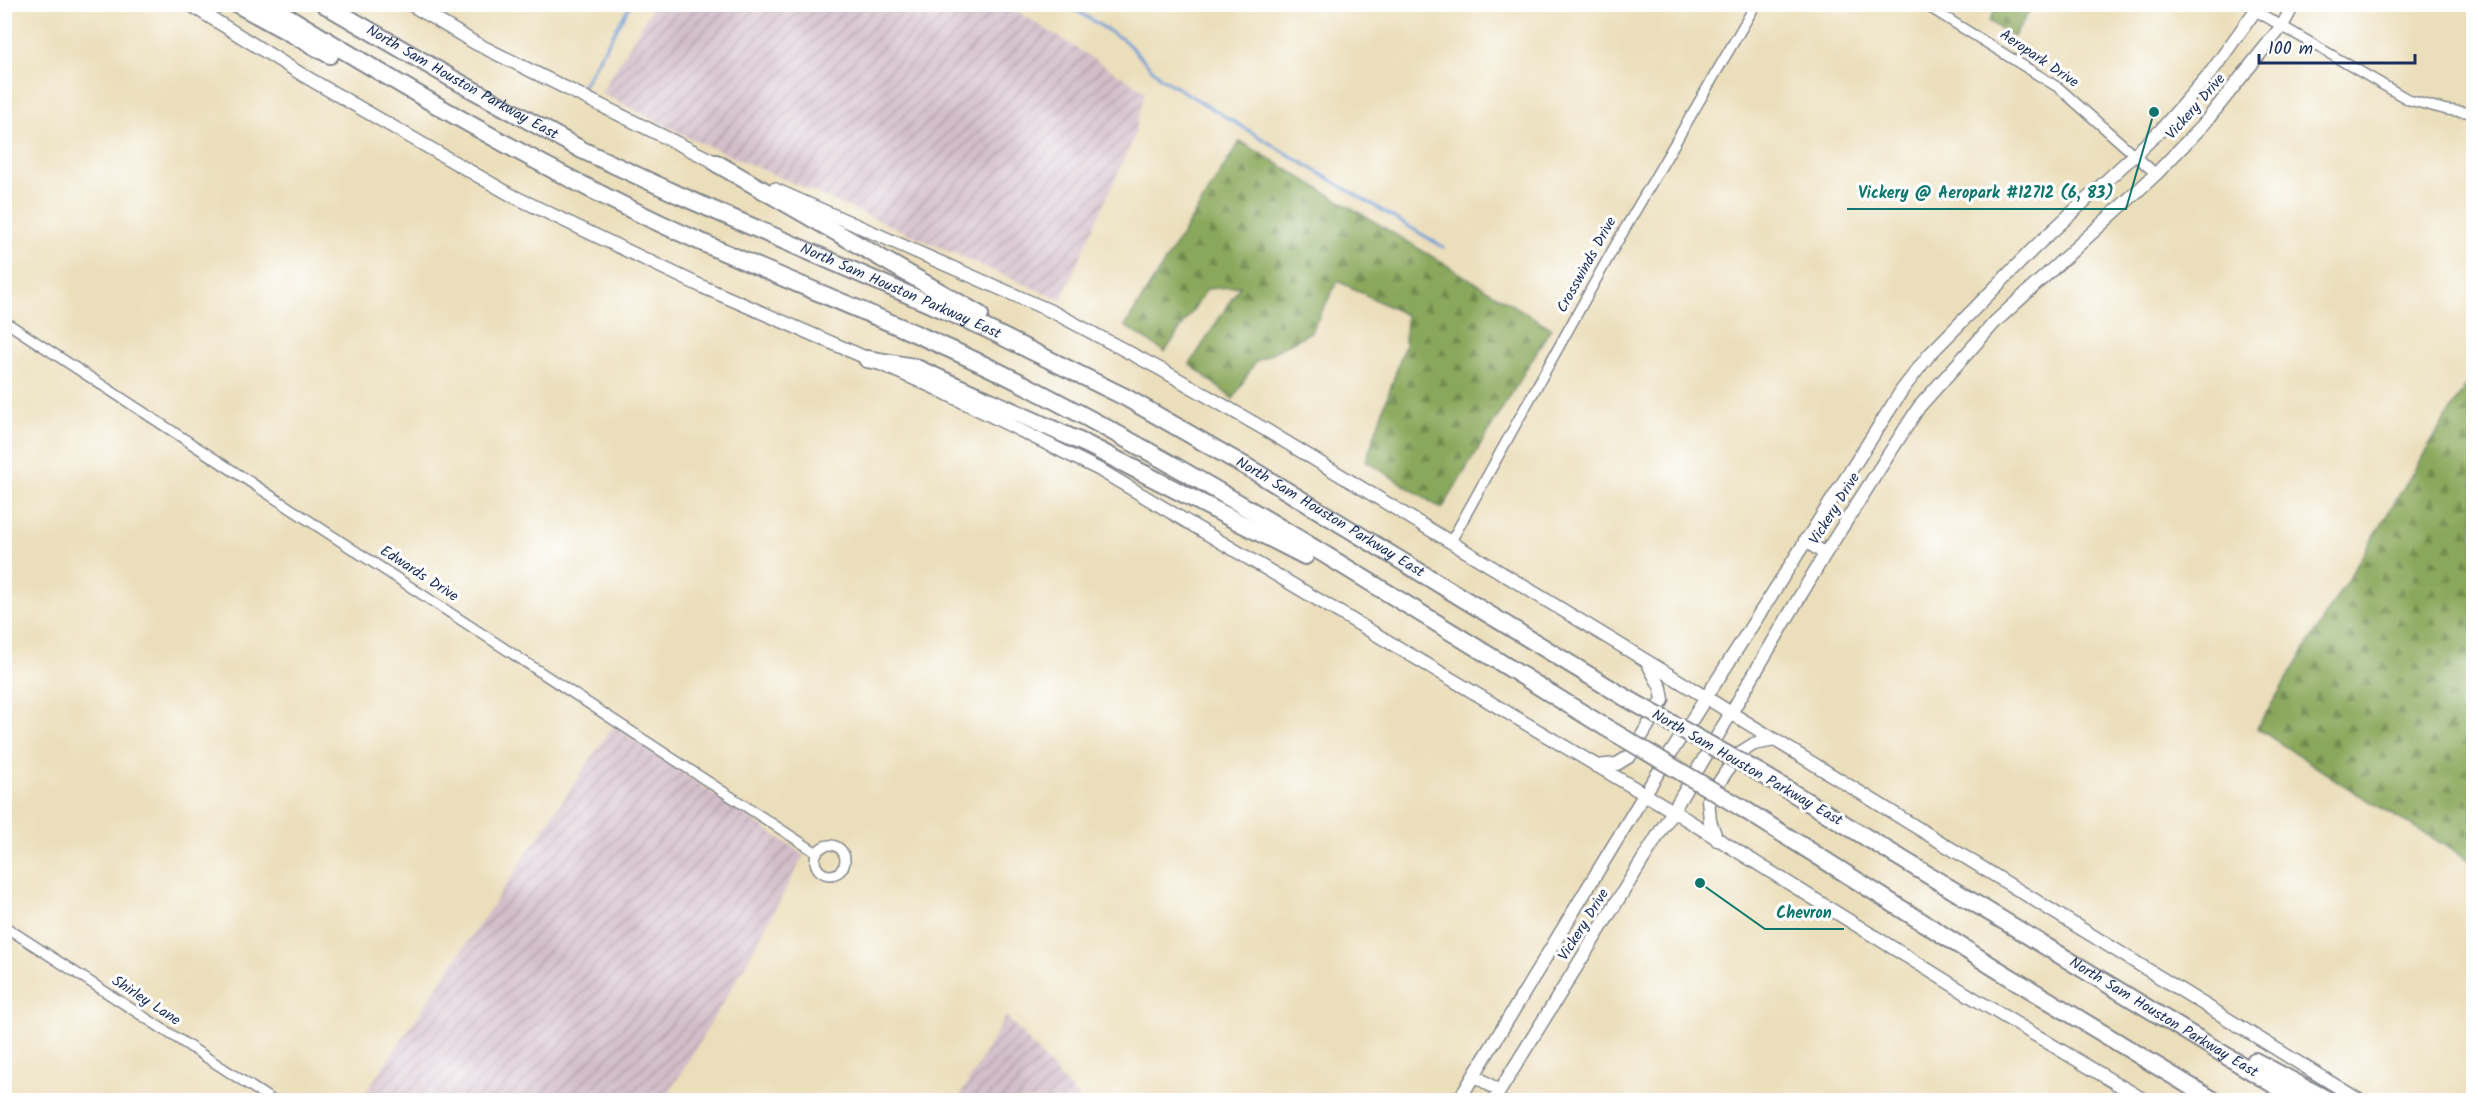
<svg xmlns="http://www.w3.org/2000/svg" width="2478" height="1105" font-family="Kalam,sans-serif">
  <defs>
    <pattern id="industrial-furrows" width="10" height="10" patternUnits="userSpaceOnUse" patternTransform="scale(1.5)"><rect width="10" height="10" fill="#d2bdc8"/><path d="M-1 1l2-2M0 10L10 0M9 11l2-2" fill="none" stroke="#aa9aa6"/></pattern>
    <pattern id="forest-firs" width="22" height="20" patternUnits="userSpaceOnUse" patternTransform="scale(1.5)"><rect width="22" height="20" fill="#8aa85b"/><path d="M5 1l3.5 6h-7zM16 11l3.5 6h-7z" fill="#70894e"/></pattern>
  </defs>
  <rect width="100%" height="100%" fill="#fff"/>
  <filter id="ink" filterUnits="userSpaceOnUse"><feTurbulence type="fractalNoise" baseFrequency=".0167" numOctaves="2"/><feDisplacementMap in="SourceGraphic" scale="12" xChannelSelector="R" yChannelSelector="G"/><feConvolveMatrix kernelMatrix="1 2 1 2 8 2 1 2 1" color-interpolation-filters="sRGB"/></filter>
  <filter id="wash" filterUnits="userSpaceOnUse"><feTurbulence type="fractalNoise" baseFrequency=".008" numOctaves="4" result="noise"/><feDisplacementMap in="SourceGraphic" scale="24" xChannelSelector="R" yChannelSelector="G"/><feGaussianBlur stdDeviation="1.35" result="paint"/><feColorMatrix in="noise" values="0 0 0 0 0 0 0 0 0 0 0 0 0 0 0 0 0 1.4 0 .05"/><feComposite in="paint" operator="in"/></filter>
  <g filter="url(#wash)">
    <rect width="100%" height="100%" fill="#ebdeba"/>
    <!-- industrial -->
    <path fill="url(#industrial-furrows)" d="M654,5H1007L1145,91L1133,139L1061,300L692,139L601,93Z
      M613,726L804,855L743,969L665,1100H361Z
      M1006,1016L1080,1100H958Z"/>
    <!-- forest -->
    <path fill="url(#forest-firs)" stroke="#526c5c" stroke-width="1.5" d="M1999,4L2033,5L2013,38L1989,21Z
      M1240,141L1551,328L1442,509L1366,461L1405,345L1406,315L1338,281L1311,332L1255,362L1233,399L1190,364L1240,286L1207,289L1165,352L1125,326Z
      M2473,374V862L2356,793L2257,728Z"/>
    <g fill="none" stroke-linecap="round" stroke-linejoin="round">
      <!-- stream -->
      <path stroke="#6e9cd6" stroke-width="3" d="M1066,4L1125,41L1161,78L1443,247
        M582,87L631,4"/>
    </g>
  </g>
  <g filter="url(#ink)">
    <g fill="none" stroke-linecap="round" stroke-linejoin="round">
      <defs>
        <path id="street" d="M1924,4L2059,88L2156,174
          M2256,11L2409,100L2447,110L2474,113
          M4,321L817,853
          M1450,543L1612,251L1756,4
          M815 860a15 15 0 1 1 30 0a15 15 0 1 1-30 0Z
          M4,926L272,1100"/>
        <path id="secondary" d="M189,4L301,74L513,196L703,287L931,386L1100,470L1673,811L1975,999L2144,1100
          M410,4L475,43L723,166
          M774,189L1053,312L1162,370L1266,430L1663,671L2359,1100
          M1805,540L1825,554
          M1596,766L1617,764L1630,756L1663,700L1661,688L1647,662
          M1717,840L1710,821L1708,799L1738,754L1754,744L1775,740
          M1474,1075L1499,1091
          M1459,1100L1644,795L1902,390L1929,355L2034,248L2160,131L2212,71L2260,4
          M1494,1100L1673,811L1825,554L1919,407L1995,322L2156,174L2203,125L2282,26L2294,4"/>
        <g id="highway">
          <path d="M237,4L330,55"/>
          <path d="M267,4C398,84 529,162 668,227C786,282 909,326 1025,385C1224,487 1414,610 1605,727"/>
          <path id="s1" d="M324,4L453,79L582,150L679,195L985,328L1125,397L1259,474L1626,698"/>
          <path d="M716,163L980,315"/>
          <path d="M867,359L914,367L1088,445L1305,556"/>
          <path id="s2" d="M1760,773L2299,1100"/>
          <path d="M1742,808L1995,968L2213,1100"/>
          <path d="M2255,1061L2328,1100"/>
        </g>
      </defs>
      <!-- street casing -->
      <use href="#street" stroke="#83868c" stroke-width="12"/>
      <!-- secondary casing -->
      <use href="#secondary" stroke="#83868c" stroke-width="15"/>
      <!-- highway casing -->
      <use href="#highway" stroke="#83868c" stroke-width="20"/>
      <!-- street -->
      <use href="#street" stroke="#fff" stroke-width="9"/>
      <!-- secondary -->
      <use href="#secondary" stroke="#fff" stroke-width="12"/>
      <!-- highway -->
      <use href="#highway" stroke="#fff" stroke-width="16"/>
      <defs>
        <path id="highway-bridge" d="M1626,698L1760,773
          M1605,727L1742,808"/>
      </defs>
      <!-- highway-bridge casing -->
      <use href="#highway-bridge" stroke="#83868c" stroke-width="20" stroke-linecap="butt"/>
      <!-- highway-bridge -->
      <use href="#highway-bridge" stroke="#fff" stroke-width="16"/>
    </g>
  </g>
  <g text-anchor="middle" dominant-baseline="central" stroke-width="6" stroke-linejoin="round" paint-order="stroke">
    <!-- street labels -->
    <g font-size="15" fill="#1b2f5e" stroke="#fff">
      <text transform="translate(2039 59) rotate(34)">Aeropark Drive</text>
      <text stroke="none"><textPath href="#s1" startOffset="159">North Sam Houston Parkway East</textPath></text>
      <text transform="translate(2196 107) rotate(-49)">Vickery Drive</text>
      <text transform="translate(1587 265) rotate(-61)">Crosswinds Drive</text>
      <text stroke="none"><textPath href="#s1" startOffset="645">North Sam Houston Parkway East</textPath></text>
      <text transform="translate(1835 509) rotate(-58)">Vickery Drive</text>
      <text stroke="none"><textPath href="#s1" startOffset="1131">North Sam Houston Parkway East</textPath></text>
      <text transform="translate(419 574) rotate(33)">Edwards Drive</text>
      <text transform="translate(1747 768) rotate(30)">North Sam Houston Parkway East</text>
      <text transform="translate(1584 925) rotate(-58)">Vickery Drive</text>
      <text transform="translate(146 1001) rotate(33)">Shirley Lane</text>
      <text stroke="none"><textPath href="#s2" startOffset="472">North Sam Houston Parkway East</textPath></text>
    </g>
  </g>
  <!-- callouts -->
  <path fill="none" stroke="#0f766e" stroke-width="2" d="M2154 112L2126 209H1847M1700 883L1765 929H1844"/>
  <g fill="#0f766e" stroke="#fff" stroke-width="2">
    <circle cx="2154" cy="112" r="6"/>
    <circle cx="1700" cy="883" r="6"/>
  </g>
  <g font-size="16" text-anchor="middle" font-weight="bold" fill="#0f766e" stroke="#fff" stroke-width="6" stroke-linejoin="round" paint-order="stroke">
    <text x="1986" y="198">Vickery @ Aeropark #12712 (6, 83)</text>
    <text x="1804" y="918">Chevron</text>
  </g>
  <!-- margin -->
  <rect width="2478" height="1105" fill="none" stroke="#fff" stroke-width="24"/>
  <!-- scale -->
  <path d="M2259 54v9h156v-9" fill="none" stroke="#1b2f5e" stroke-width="3"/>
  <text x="2268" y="54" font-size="18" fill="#1b2f5e" stroke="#ffffff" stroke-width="4.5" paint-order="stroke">100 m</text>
</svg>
